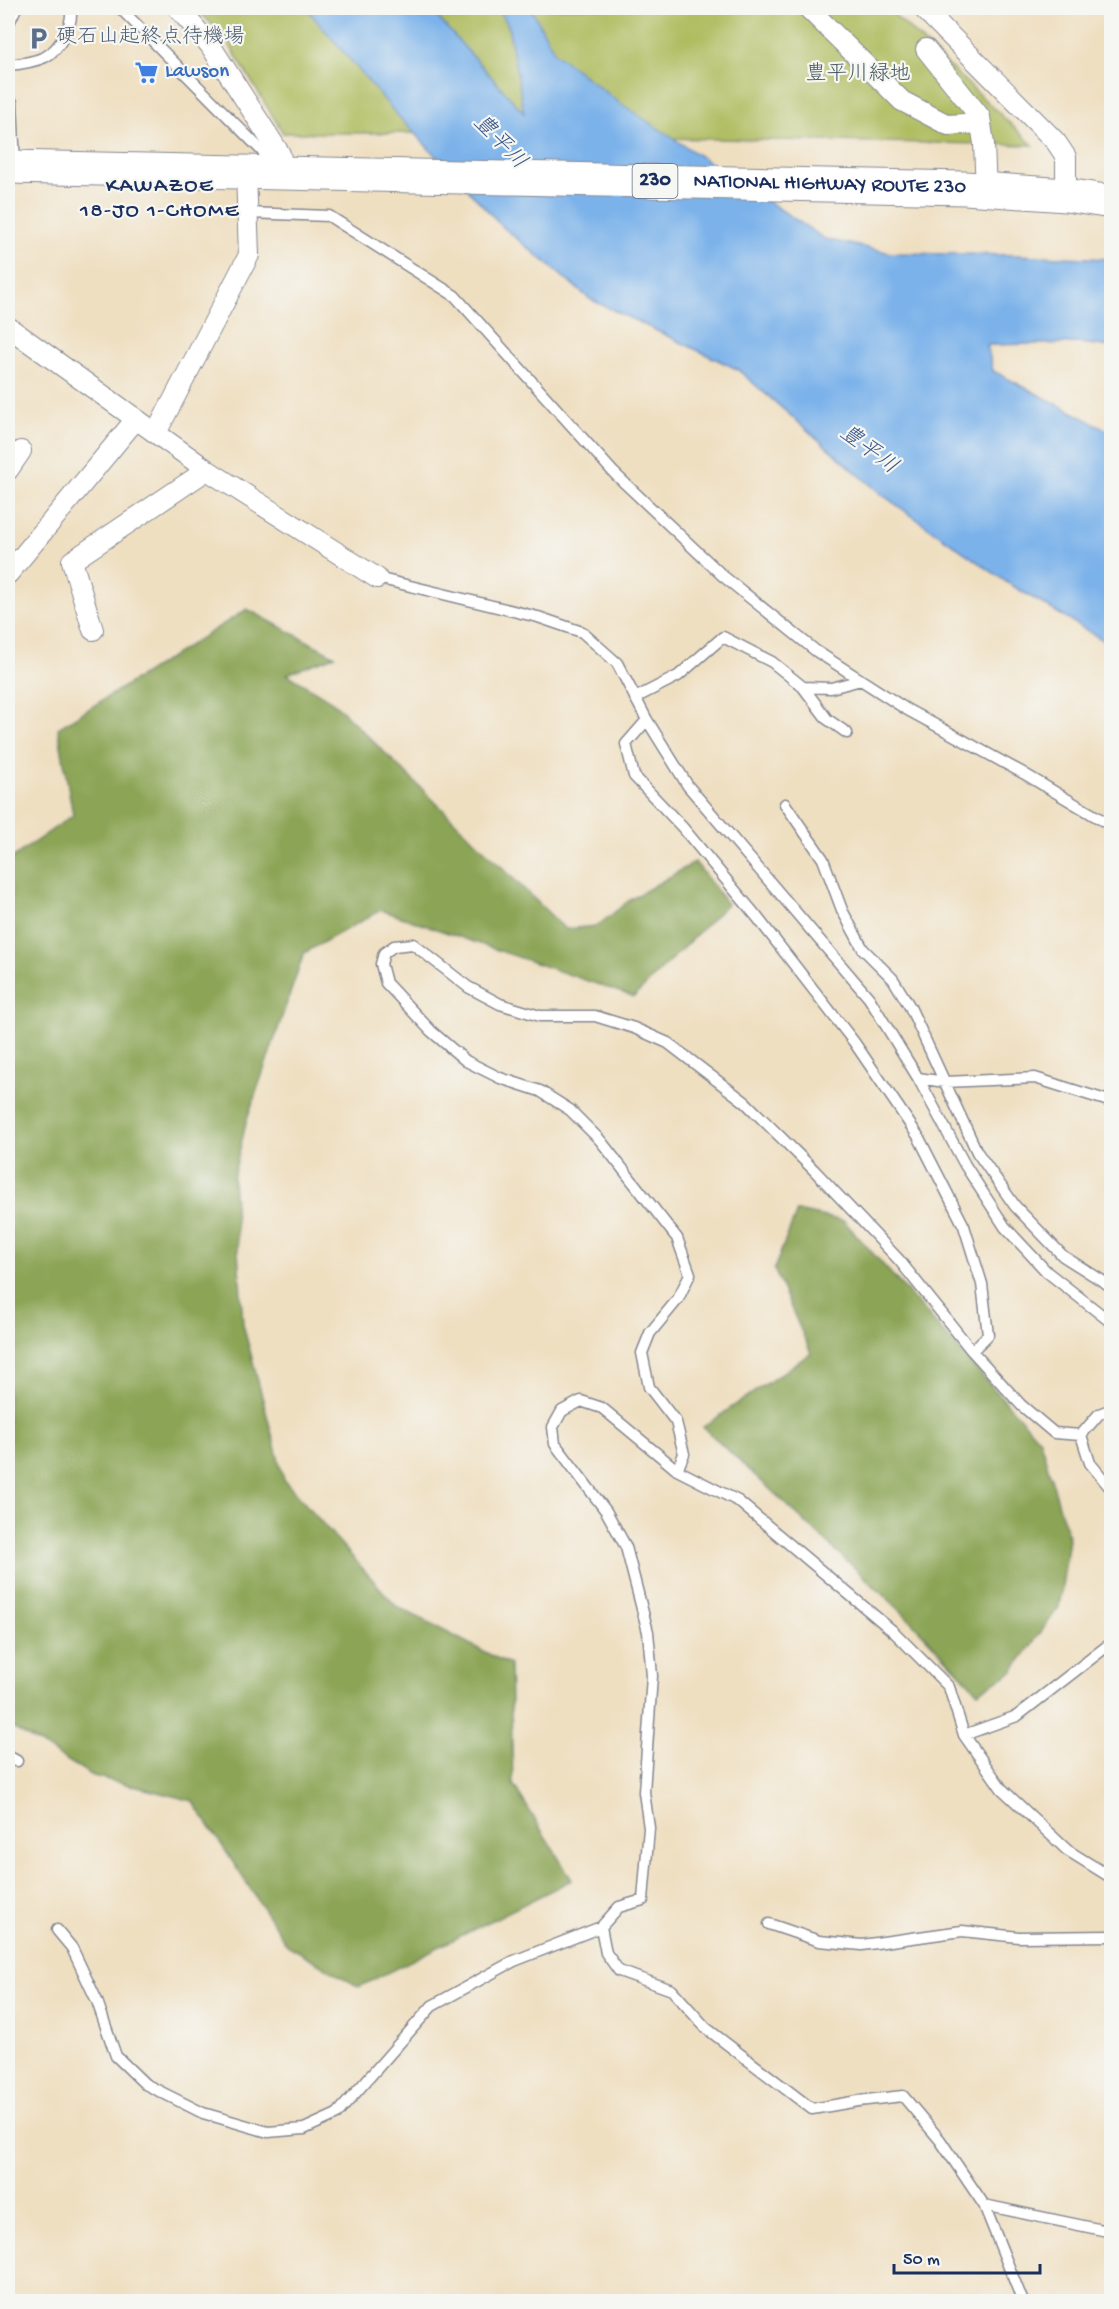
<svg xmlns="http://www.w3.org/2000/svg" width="1119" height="2309" font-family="'Gochi Hand','Klee One',sans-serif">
  <rect width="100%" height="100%" fill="#f6f6f2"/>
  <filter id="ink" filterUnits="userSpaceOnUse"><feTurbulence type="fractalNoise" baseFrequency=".0167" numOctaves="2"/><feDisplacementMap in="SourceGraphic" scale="12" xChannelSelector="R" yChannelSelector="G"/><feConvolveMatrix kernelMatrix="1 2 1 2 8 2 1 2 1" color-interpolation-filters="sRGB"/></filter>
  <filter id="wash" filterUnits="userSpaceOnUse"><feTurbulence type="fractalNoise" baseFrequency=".008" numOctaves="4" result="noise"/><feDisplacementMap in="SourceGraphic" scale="24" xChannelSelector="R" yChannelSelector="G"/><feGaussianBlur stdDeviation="1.35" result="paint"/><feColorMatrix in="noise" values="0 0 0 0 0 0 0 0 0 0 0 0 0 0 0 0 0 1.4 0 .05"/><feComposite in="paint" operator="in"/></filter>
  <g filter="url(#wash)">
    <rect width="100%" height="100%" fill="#efdfc1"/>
    <!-- green -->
    <path fill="#afbc5e" stroke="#65765e" stroke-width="1.5" d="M195,8H887L1033,145L398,133H283L224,36Z"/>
    <!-- forest -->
    <path fill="#8ba455" stroke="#536a5a" stroke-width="1.5" d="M247,609L335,656L287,674L334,703L565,929L597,926L631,899L695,862L727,904L634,997L381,910L304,953L247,1119L233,1178L243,1324L284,1480L396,1606L510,1665L513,1784L572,1880L359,1987L287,1945L193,1801L93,1776L8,1725V861L73,815L58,728Z
      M797,1211L844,1221L1040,1440L1069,1539L1059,1607L1012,1672L978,1692L902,1612L703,1427L811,1353L774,1269Z"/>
    <!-- water -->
    <path fill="#7bb2ea" stroke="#4b70a4" stroke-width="1.5" d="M306,8H429L524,113L508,25L498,8H531L555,53L617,101L825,239L891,253L1013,255L1111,259V347L1081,343L987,345L993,371L1111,432V645L1008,583L881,494L737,369L590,299L504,228L399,117Z"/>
  </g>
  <g filter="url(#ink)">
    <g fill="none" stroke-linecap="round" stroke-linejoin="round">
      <defs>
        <path id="lane" d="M120,8L276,165
          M8,25L16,8
          M8,65C20,64 34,62 45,57C59,50 75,22 70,8
          M8,98L12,102L15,165
          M247,213L329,216L455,296L614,473L723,576L816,651L906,709L1023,773L1112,826
          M377,578L538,617L582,632L617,663L647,720L688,786L869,998L918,1078L965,1165L1005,1227L1047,1272L1112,1323
          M803,687L831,688L861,680
          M635,698L678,676L723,637L772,662L803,687L827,719L847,733
          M647,720L626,744L634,776L683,828L757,917L854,1042L918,1136L964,1226L982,1284L988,1335L972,1351
          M785,804L823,859L842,910L863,949L893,979L910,1007L977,1152L1015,1206L1063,1256L1112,1287
          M918,1078L945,1082L1035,1078L1112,1102
          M1081,1435L1090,1463L1112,1490
          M677,1470L684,1454L676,1422L649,1387L642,1353L650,1333L678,1299L690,1274L677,1238L600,1140L570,1110L540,1091L500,1078L466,1061L431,1031L386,983L381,964L384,953L394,946L413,944L468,987L500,1004L540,1016H595L634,1028L668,1043L745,1102L814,1170L899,1260L972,1351L1021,1405L1054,1433L1081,1435L1099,1414L1112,1409
          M964,1735L1017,1716L1106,1647L1112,1646
          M8,1756L17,1761L8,1760
          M769,1924L819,1941L862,1945L962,1931L1019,1937L1112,1936
          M57,1930L72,1948L97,2001L116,2056L145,2084L203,2113L268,2132L304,2129L337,2114L432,2006L514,1961L601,1927
          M984,2205L1112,2232
          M1023,2302L984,2205L940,2140L903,2096L858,2101L812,2109L706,2028L672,1990L619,1971L606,1953L601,1927L619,1907L643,1900L649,1828L644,1792L652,1676L648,1632L626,1547L606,1511L555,1444L553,1427L562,1411L581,1401L602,1408L677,1470L738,1501L894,1632L949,1687L964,1735L1002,1789L1067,1850L1112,1878"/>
        <path id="street" d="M178,8L210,45L280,154L284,174
          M808,8L902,101L948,125L981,123
          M923,8L1056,142L1066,157V195
          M926,49L980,117L984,144L986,190
          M8,327L207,470L377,578
          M156,433L249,255L246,173
          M8,470L21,451
          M8,574L136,419
          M93,630L72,561L207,470"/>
        <g id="highway">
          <path id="s1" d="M8,167L965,188L1066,195L1112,202"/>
        </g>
      </defs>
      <!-- lane casing -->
      <use href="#lane" stroke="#858790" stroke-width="13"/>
      <!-- street casing -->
      <use href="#street" stroke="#858790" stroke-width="22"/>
      <!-- highway casing -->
      <use href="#highway" stroke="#858790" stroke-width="35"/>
      <!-- lane -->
      <use href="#lane" stroke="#fff" stroke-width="10"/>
      <!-- street -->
      <use href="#street" stroke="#fff" stroke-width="20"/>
      <!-- highway -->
      <use href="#highway" stroke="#fff" stroke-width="33"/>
    </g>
  </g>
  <!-- icons -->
  <defs>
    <symbol id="parking-bare" viewBox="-9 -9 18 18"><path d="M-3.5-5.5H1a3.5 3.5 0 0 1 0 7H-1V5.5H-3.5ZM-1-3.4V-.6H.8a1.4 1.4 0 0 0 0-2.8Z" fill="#5c6f8a" stroke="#f6f6f2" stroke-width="2.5" paint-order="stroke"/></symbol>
    <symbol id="supermarket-bare" viewBox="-9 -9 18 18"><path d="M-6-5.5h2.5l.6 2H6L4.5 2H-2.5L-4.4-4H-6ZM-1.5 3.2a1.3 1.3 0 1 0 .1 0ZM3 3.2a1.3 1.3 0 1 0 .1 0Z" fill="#3f7fe0" stroke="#f6f6f2" stroke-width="2.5" paint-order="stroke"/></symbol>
  </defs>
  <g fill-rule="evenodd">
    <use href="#parking-bare" x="22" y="22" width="33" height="33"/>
    <use href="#supermarket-bare" x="130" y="56" width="33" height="33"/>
  </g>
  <g text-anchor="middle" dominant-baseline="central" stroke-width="4.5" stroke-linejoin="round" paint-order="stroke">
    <!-- shield labels -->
    <rect fill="#f6f6f2" stroke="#5d6b8a" stroke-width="1.5" x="632.5" y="164" width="45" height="34" rx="4.5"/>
    <g font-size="20" font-weight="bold" fill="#1b2f5e">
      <text x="655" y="181">230</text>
    </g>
    <!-- service labels -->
    <g font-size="21" fill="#4e5e75" stroke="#f6f6f2" text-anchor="start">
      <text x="56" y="38">硬石山起終点待機場</text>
    </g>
    <!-- shop labels -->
    <g font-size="21" fill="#366cbe" stroke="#f6f6f2" text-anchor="start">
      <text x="165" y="72">Lawson</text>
    </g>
    <!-- park labels -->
    <g font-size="21" fill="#47595e" stroke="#f6f6f2">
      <text x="858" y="75">豊平川緑地</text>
    </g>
    <!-- street labels -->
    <g font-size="21" fill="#1b2f5e" stroke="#f6f6f2">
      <text stroke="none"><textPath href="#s1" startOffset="822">NATIONAL HIGHWAY ROUTE 230</textPath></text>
    </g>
    <!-- water labels -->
    <g font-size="22" font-style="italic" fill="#385688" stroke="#f6f6f2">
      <text transform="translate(499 143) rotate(46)">豊平川</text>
      <text transform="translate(868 451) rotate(37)">豊平川</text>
    </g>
    <!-- neighbourhood labels -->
    <g font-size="22" letter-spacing="1.5" fill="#1b2f5e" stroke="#f6f6f2">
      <text x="160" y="187">KAWAZOE<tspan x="160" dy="25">18-JO 1-CHOME</tspan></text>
    </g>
  </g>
  <!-- margin -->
  <rect width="1119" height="2309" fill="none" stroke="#f6f6f2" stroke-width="30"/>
  <!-- scale -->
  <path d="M894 2264v9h146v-9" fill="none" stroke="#1b2f5e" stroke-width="3"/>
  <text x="903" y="2264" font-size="18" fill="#1b2f5e" stroke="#f6f6f2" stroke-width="4.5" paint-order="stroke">50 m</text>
</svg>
